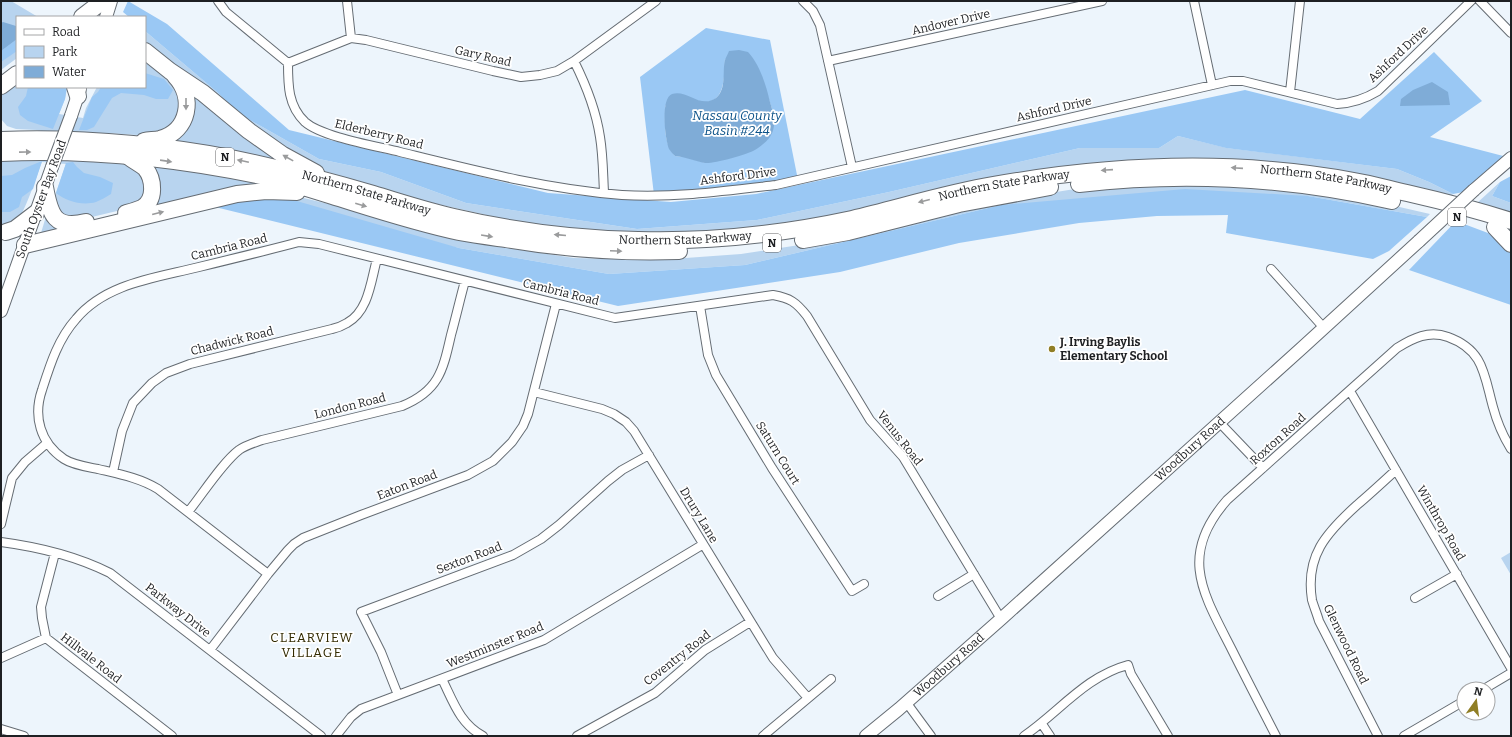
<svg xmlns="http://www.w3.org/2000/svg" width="1512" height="737" font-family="Bitter,serif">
  <rect width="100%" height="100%" fill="#edf5fc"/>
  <!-- green -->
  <path fill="#b8d4ef" d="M1,1H11L38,17H17V58L1,70Z
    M145,31L217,92L241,115L319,159L381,172L466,203L637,229L757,220L889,192L1080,148H1159L1178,136L1227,148L1397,169L1429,182L1453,194L1450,197L1123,161L840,216L711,234H638L571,230L522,223L424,201L324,171L284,150L246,124L145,43Z
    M145,55L183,90L177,123L152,136L107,133L79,135L54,134L37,130L16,129L7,126L1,119V91L17,78V87H67L65,99L59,114L83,118L86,108L97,87H145Z
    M188,91L293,164L171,142Z
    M22,156L132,165L140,169L148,189L138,206L75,221L64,219L54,198L66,164L42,162C37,175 25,213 16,222C12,225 5,225 1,224V160Z
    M154,164L271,185L139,212Z
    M1500,182L1492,196L1511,203V213L1477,203Z
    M1175,184L1259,186L1356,197L1430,214L1427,217L1308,196L1001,205L745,265L609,274L459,248L232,202L211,203L291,195L333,205L455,240L574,258L658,260L741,254L819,242L970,206L1081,188Z
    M47,213L69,227L41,237V233Z
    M1511,552V575L1501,558Z"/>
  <!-- forest -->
  <path fill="#9ac8f4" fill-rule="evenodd" d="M128,1L167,24L289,130L548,193L671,202L756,194L1245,90L1360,119L1434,52L1482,101L1430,137L1511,158L1474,190L1453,194L1429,182L1397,169L1226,148L1178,136L1159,148H1080L889,192L757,220L637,229L466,203L381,172L319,159L241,115L217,92L145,31V17H129L123,12Z
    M706,28L770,40L798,180L654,195L640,77ZM725,59L761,75L774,115L764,142L759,146L706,163L685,157L675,156C663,143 665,123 665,106L680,94C686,96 700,103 707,102C726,100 724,73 725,59Z
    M17,39V51L1,62V51Z
    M145,73L164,79L173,90L168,99H156L144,95L121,93L112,98L94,127L87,130H79L92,97L98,92L101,87H145Z
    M28,87H67L65,99L53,129L28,121L20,115L18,107L26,96Z
    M42,161L33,189L22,197L19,207L10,212H1V176L12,175L25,168Z
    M73,162L77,167L84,173L100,177L113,183L111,194C106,197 101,200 96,202C82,206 66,201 56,193L66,163Z
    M1511,176V203L1492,196L1500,182Z
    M1185,189L1308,196L1427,217L1389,251L1373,259L1226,233L1228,215L1157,216L1079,223L959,243L840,272L618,306L215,207L232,202L283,197L459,248L609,274L745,265L1001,205Z
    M1456,221L1488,233L1511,252V305L1409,270Z"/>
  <!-- water -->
  <path fill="#7facd7" d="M3,22L16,26L17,39L1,51V23Z
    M739,50L748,52C760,65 766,85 770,102C773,112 777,125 771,135C769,140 758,149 753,151C745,155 713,164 705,163C695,161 686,157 675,156C673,154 671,152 669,149C665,139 660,99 672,94C687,89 700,109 716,98C727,89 722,71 725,60C726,57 728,54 729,51Z
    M1432,82L1448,92L1450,105L1400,106L1401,99L1413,90Z"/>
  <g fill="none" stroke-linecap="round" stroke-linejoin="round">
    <defs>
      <path id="minor" d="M218,1L226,12L288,63C288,85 288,106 305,122C322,137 376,146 400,152C473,170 546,189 622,195C674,198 725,191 776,185L1230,81H1243L1337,104C1353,103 1365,99 1378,91L1471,1
        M347,1L351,38
        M803,1L813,11L820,25L852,167
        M1194,1L1212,85
        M1480,1L1511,33
        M574,61C586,85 596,110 600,137C603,155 603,174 604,192
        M828,61L1102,1
        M288,63L351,38L366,40L493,71L521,77L540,75L557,71L574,61L656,1
        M1290,92L1300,1
        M1271,269L1324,328
        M700,306L708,355L716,375L772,468L852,591L864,584
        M1350,391L1511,668
        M534,392L602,409L614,414L626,422L634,431L773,658L808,698
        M1219,422L1263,468
        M113,472L122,431L133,403L152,383L166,373L190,364L332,329C337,328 342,326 347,323C369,311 371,280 377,259
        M188,512C202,495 222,463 239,450C246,445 254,443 262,440L402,406C439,391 443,370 451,335C456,317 460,299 465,281
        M1,524L12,478L25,462L47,443
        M1,542C39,547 76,556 110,573L321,736
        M55,553L41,607L42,618L46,638L172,736
        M268,574L158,489C140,478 119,474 98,469C88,467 73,465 64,459C40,443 33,416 42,390C50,365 58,339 76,319C106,283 156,278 199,267C232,259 265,251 299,242L319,244L615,318L773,295C790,298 796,302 807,316L870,420L903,457L1001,619
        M938,596L974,574
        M1415,598L1457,574
        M210,650L268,574L288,550L294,544L303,538L361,515L468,475L493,461L512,442L523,426L528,414L556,304
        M1,658L46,638
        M442,679C453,701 460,724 483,736
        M1484,689L1511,673
        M398,695L381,652L361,612L513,555L541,539L559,525L608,481L622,470L649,455
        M906,702L931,736
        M1042,724L1050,736
        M1,729L24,736
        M336,736L351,717L361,709L544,640L702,545
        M577,736L655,693L705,650L750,622
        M763,736L831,679
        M1024,736C1059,712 1086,676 1128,665L1131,674L1168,736
        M1276,736C1261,707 1246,678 1232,650C1203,593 1178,556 1227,500L1397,348C1413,338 1429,330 1448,337C1484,350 1484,375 1493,407C1497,422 1503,436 1511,449
        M1378,736L1319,621C1317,614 1314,607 1312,600C1305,556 1326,533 1357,505C1370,494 1383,482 1396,470
        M1404,736L1464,701"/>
      <g id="secondary">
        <path d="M106,17L111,1"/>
        <path d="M71,116L80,89"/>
        <path d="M1474,190L1511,158"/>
        <path d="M1,311L52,167"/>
        <path id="s1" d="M866,736L899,709L1001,619L1303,347L1419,241"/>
      </g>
      <g id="motorway">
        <path d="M82,17L103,1"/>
        <path d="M145,51L170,71L203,93L249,131L283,155L316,173"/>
        <path d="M1,86L17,74"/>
        <path d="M75,87L78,96"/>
        <path id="s2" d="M1,140C78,137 156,144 231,158C279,168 326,180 373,194C400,202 427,211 454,217C514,231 576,239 638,240C710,242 782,234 852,219C899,208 946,193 994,185C1112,164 1236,159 1354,181C1372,184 1389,189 1407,193C1442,201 1477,210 1511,221"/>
        <path d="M144,141C149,140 155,140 160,139C189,131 195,97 175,76"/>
        <path d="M1,153C87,149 181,159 266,177C288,182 310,189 332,196C374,209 416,223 459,232C474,235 491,237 506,239C564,249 621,253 679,251"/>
        <path d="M1079,184C1183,172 1291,178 1392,201"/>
        <path d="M45,187C50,215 55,230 86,222"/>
        <path d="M126,213C131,212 137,210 142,208C156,200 154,179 145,168C140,164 134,161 129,157"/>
        <path d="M1495,227L1511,244"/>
        <path d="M6,232L15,229L36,213"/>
        <path d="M803,240L848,232L959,204L1050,187"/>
        <path d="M25,245L237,194L266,191L297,192"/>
      </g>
    </defs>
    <!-- minor casing -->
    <use href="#minor" stroke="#656c73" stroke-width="10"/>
    <!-- secondary casing -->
    <use href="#secondary" stroke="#656c73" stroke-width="14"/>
    <!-- motorway casing -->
    <use href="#motorway" stroke="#656c73" stroke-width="18"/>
    <!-- minor -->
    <use href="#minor" stroke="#fff" stroke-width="8"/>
    <!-- secondary -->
    <use href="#secondary" stroke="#fff" stroke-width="12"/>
    <!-- motorway -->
    <use href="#motorway" stroke="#fff" stroke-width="16"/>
    <defs>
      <path id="secondary-bridge" d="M52,167L71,116
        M1419,241L1474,190"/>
    </defs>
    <!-- secondary-bridge casing -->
    <use href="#secondary-bridge" stroke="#656c73" stroke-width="14" stroke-linecap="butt"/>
    <!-- secondary-bridge -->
    <use href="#secondary-bridge" stroke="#fff" stroke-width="12"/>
  </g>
  <!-- one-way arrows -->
  <defs><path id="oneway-solid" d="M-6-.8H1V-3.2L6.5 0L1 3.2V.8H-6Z"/></defs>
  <g fill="#9a9b9c">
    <use href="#oneway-solid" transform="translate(186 104) rotate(90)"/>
    <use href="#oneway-solid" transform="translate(25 152) rotate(-1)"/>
    <use href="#oneway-solid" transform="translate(288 158) rotate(-151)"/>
    <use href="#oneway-solid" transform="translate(166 161) rotate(8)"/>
    <use href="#oneway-solid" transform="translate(243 161) rotate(-168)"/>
    <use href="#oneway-solid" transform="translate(1237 168) rotate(-176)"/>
    <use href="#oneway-solid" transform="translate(1107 170) rotate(176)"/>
    <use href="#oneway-solid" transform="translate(924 201) rotate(166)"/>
    <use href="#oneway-solid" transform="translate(361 205) rotate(16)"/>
    <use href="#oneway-solid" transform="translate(158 213) rotate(-14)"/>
    <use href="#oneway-solid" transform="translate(560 235) rotate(-175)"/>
    <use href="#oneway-solid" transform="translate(487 236) rotate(9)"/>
    <use href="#oneway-solid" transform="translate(616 251) rotate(2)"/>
  </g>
  <!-- markers -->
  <circle fill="#907e25" stroke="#fff" stroke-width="1.5" cx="1052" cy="349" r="4"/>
  <g text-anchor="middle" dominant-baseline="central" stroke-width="3.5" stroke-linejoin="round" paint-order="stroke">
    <!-- shield labels -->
    <g fill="#fff" stroke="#626365" stroke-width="1">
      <rect x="216" y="148" width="18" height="18" rx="3"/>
      <rect x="1448" y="208" width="18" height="18" rx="3"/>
      <rect x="763" y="234" width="18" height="18" rx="3"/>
    </g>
    <g font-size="11" font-weight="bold" fill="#1e2023">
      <text x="225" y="157">N</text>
      <text x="1457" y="217">N</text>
      <text x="772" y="243">N</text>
    </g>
    <!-- street labels -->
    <g font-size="12" fill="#1e2023" stroke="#fff">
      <text transform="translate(951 22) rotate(-13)">Andover Drive</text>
      <text transform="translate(1398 54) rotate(-43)">Ashford Drive</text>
      <text transform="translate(483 56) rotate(13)">Gary Road</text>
      <text transform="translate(1054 109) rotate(-13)">Ashford Drive</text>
      <text transform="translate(379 134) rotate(14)">Elderberry Road</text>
      <text transform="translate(738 176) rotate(-7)">Ashford Drive</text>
      <text stroke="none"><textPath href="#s2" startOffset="1343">Northern State Parkway</textPath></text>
      <text stroke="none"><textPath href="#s2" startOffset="1019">Northern State Parkway</textPath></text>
      <text stroke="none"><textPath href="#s2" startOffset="371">Northern State Parkway</textPath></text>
      <text transform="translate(41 199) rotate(-70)">South Oyster Bay Road</text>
      <text stroke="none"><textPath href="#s2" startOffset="695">Northern State Parkway</textPath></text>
      <text transform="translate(229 247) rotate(-14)">Cambria Road</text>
      <text transform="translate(561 292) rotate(14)">Cambria Road</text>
      <text transform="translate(232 341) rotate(-14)">Chadwick Road</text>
      <text transform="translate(350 406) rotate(-14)">London Road</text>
      <text transform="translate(900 438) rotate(52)">Venus Road</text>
      <text transform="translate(1278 439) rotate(-42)">Roxton Road</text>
      <text stroke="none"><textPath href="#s1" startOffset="433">Woodbury Road</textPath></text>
      <text transform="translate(778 453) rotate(58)">Saturn Court</text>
      <text transform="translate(407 485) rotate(-21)">Eaton Road</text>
      <text transform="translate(699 515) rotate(59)">Drury Lane</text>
      <text transform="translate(1441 523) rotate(60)">Winthrop Road</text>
      <text transform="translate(469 558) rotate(-21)">Sexton Road</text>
      <text transform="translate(178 610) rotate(38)">Parkway Drive</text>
      <text transform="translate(1346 644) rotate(64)">Glenwood Road</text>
      <text transform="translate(495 645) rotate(-22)">Westminster Road</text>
      <text transform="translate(91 658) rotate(38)">Hillvale Road</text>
      <text transform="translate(677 658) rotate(-38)">Coventry Road</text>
      <text stroke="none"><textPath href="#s1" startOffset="109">Woodbury Road</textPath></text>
    </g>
    <!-- poi labels -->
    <g font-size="12" font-weight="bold" fill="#1e2023" stroke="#fff" text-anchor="start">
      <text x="1060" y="342">J. Irving Baylis<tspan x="1060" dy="14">Elementary School</tspan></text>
    </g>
    <!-- water labels -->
    <g font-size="13" font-style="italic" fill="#0d5389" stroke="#fff">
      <text x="737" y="115">Nassau County<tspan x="737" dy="15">Basin #244</tspan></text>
    </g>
    <!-- neighbourhood labels -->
    <g font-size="13" letter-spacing="1" fill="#322a00" stroke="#fff">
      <text x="312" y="637">CLEARVIEW<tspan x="312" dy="15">VILLAGE</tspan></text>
    </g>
  </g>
  <!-- border -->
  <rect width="1512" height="737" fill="none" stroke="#1e2023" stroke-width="4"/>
  <!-- legend -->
  <rect x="16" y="16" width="130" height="72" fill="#ffffff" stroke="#a5a6a7"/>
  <rect x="24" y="29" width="20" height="6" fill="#ffffff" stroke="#a5a6a7"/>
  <text x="52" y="36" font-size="12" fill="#1e2023">Road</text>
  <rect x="24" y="46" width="20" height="12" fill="#b8d4ef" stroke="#a5a6a7"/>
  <text x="52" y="56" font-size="12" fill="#1e2023">Park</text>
  <rect x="24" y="66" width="20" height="12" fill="#7facd7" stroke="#a5a6a7"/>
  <text x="52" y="76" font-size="12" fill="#1e2023">Water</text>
  <!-- north arrow -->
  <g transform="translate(1476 701) rotate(14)"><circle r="19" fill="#ffffff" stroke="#a5a6a7"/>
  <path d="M0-3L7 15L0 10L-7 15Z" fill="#907e25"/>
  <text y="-6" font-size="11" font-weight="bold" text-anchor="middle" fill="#1e2023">N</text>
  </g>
</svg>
